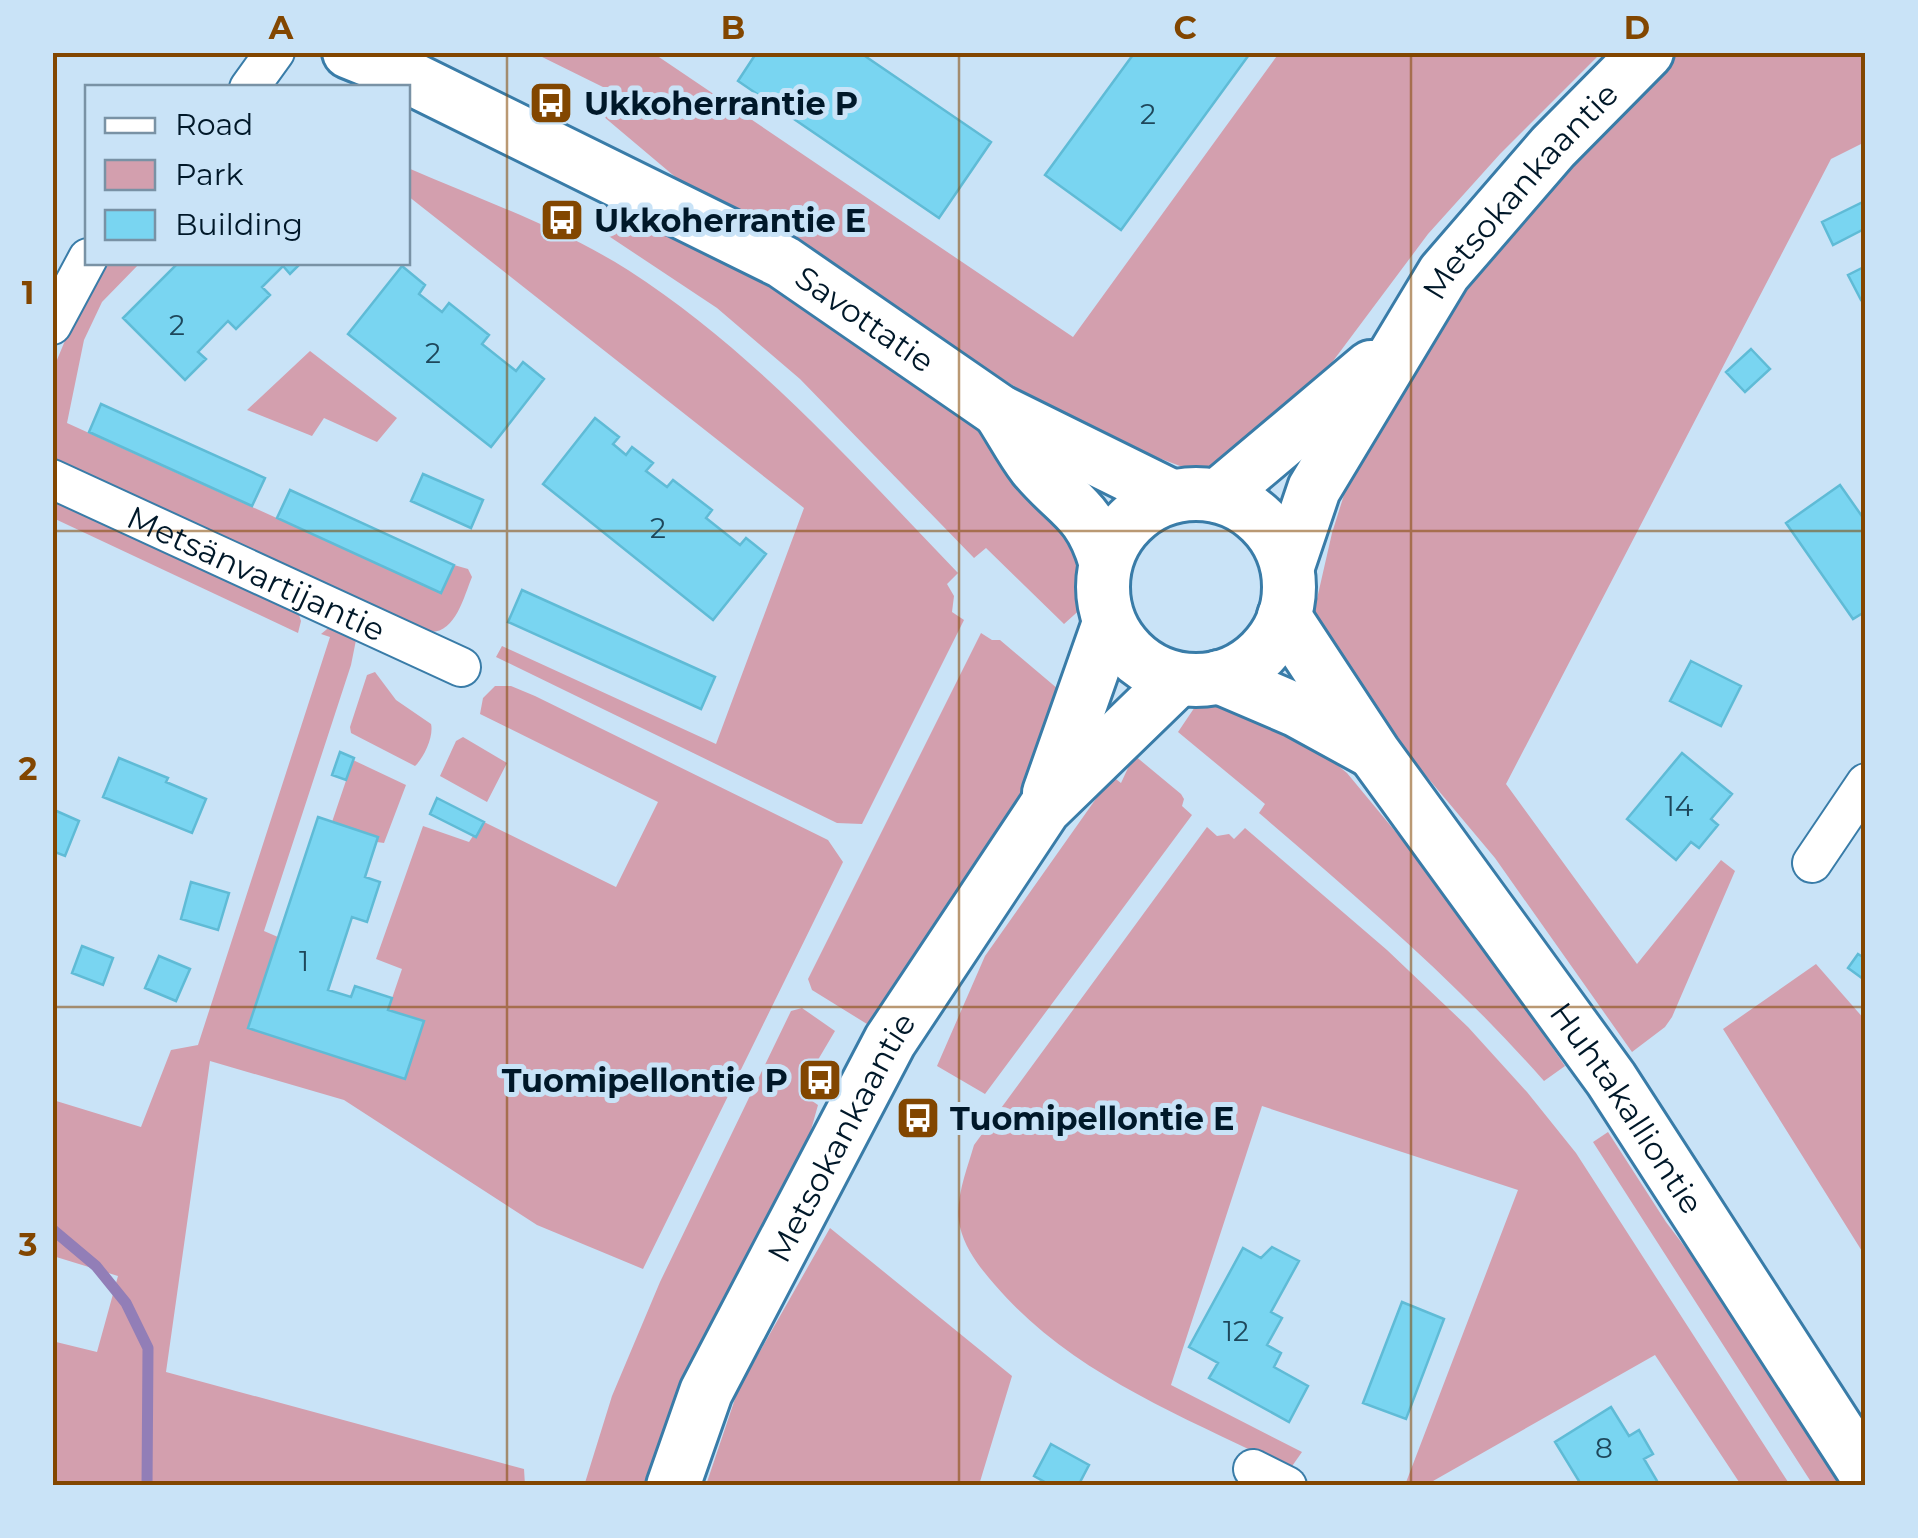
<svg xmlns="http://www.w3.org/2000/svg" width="1918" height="1538" font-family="Montserrat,sans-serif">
  <rect width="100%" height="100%" fill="#c9e3f7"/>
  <!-- green -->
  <path fill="#d39fae" d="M534,53H653L1073,337L1279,53H1601L1500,154L1428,234L1283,428L1209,472L1188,469L1111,440L1050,409L793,246L686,186L597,111L609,90Z
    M1669,53H1865V142L1831,159L1506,784L1637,964L1721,860L1735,871L1672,1017L1665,1027L1632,1052L1495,858L1339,672L1316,632L1314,612L1332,533L1354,463L1463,268Z
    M408,168C481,200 560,227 628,270C755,352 854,465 958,573L947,584L954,596L952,612L964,620L862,824L837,823L496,657L502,646L716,744L804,508L408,196Z
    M603,203L672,224L879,352L1041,476L1102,565L1095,605L1084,606L1064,624L986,548L974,558L800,379L717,308L592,225Z
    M108,263H140L102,302L84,340L67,423L440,592L454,565L468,569L472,577C464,596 456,632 431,632L52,462V372L76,314Z
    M310,351L397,418L377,442L324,418L312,436L247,410Z
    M53,498L296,606L301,621L298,633L53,518Z
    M332,625L345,629L356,640L351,665L264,931L278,937L249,1028L405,1079L423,1022L388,1010L402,969L376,959L423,826L469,842L473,836L477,837L484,822L616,887L658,802L480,714L483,698L495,686H511L535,696L828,840L843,862L643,1269L537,1225L344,1100L210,1061L166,1372L524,1469L525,1485H53L52,1341L97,1352L118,1276L53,1256V1100L141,1127L171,1050L198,1045L330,637L321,634Z
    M981,633L992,640H1000L1058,689L1047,719L1057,726L1033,779L947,928L867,1024L812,990L808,979Z
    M375,672L396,700L431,724C434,736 424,758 415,766L351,733L350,727L367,675Z
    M1203,695L1267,707L1347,773L1447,894L1565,1066L1544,1081C1456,981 1360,900 1259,813L1265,804L1178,732Z
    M463,737L507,763L487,802L440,776L456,741Z
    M1134,755L1181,794L1184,799L1182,806L1192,815L985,1094L937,1066L985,956L1112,776L1121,783Z
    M353,760L406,785L384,843L377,842V837L332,822Z
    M1207,827L1217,836L1229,834L1234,839L1245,828L1387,950L1468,1027L1527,1092L1576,1153L1790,1485H1741L1655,1355L1426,1485H1405L1518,1190L1262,1106L1171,1385L1302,1452L1290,1469C1187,1418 1072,1375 995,1285C981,1269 965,1249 960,1227C954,1200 967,1170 974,1145Z
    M1816,964L1865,1020V1256L1723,1029Z
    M802,1008L835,1031L799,1092L818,1105L793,1194L658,1485L584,1486L612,1396L660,1282L791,1011Z
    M1608,1132L1666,1222L1734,1312L1845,1485H1813L1593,1142Z
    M830,1228L1012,1376L979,1485H706L738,1390Z"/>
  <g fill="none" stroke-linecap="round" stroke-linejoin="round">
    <!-- stream -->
    <path stroke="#927eb7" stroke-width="11" d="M52,1229L96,1266L126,1303L148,1348L147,1486"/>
  </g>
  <!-- building -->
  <path fill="#79d5f1" stroke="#5fbbd6" stroke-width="2.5" d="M757,52H859L991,142L939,218L738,81Z
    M1135,52H1251L1121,230L1045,175Z
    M1865,201L1866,228L1833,245L1822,222Z
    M179,262H302L290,274L283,266L262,287L270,295L236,329L228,321L198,352L206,359L185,380L123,318Z
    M402,266L425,285L419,294L442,312L449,303L489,335L482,344L516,371L523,362L544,379L491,447L348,334Z
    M1866,266V298L1861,300L1848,275Z
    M1751,349L1770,369L1745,392L1726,372Z
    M101,404L265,478L252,506L89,432Z
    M595,418L619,437L613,444L626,455L632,447L653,463L646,471L667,487L673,480L712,510L706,518L740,545L746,538L766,554L713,620L543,484Z
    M423,474L483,500L471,528L411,501Z
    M1840,485L1866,522V611L1853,619L1786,523Z
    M290,490L454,565L441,593L277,518Z
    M522,590L715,677L701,709L508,622Z
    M1691,661L1741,686L1721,726L1670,701Z
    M340,752L354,758L346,780L332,775Z
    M1682,753L1732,794L1711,819L1718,825L1699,848L1691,842L1676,860L1627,819Z
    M119,758L168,778L166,782L206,799L192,833L103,797Z
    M437,798L484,822L476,837L430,814Z
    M52,809L79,821L65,856L52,851Z
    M318,817L378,837L365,877L380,882L367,922L352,917L328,990L351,997L355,986L392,998L388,1010L424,1021L405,1079L248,1028Z
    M191,882L229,893L218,930L181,919Z
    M82,946L113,958L103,985L72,973Z
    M1858,954L1866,959V981L1848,968Z
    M159,956L190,969L176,1001L145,988Z
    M1272,1247L1299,1261L1271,1312L1282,1318L1267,1345L1281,1353L1274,1367L1308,1386L1289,1422L1209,1378L1218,1363L1189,1347L1243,1248L1261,1258Z
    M1402,1302L1444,1319L1406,1419L1363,1403Z
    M1611,1407L1629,1436L1639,1430L1653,1454L1644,1459L1660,1486H1582L1555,1442Z
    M1051,1444L1089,1465L1078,1486H1052L1034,1476Z"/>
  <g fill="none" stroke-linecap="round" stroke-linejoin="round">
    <defs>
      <g id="street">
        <path d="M249,88L275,52"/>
        <path d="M52,325L88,258"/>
        <path id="s1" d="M52,479L461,667"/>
        <path d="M1812,863L1866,783"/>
        <path d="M1253,1469L1287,1486"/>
      </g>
      <g id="secondary">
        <path id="s2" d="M349,52L396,71L783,262L999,411L1171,496"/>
        <path d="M999,411C1011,429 1021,449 1034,466C1066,505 1089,507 1105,561"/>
        <circle cx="1196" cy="587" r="93"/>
        <path d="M1218,496L1371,367"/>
        <path id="s3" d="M1288,566L1314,489L1444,273L1553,147L1647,52"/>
        <path id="s4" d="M1284,616L1374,753L1611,1079L1866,1474"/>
        <path d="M1219,677L1296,710L1369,750"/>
        <path d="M1049,793L1109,623"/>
        <path id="s5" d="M673,1486L706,1392L890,1041L1044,809L1178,679"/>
      </g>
    </defs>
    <!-- street casing -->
    <use href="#street" stroke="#397ca8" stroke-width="42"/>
    <!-- secondary casing -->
    <use href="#secondary" stroke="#397ca8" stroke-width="58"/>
    <!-- street -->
    <use href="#street" stroke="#fff" stroke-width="38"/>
    <!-- secondary -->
    <use href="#secondary" stroke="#fff" stroke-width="52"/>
  </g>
  <!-- grid -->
  <path fill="none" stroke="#824600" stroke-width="2.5" stroke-opacity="0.55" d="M507,52V1486M959,52V1486M1411,52V1486M52,531H1866M52,1007H1866"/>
  <!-- icons -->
  <defs>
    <symbol id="bus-square" viewBox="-11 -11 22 22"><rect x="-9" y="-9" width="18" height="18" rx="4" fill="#824600" stroke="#c9e3f7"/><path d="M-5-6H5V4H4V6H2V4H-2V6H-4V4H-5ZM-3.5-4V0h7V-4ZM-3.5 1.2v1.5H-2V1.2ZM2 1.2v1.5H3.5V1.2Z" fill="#fff"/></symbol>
  </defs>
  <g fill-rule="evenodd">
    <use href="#bus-square" x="526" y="78" width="50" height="50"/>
    <use href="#bus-square" x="537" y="195" width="50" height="50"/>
    <use href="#bus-square" x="795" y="1055" width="50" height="50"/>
    <use href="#bus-square" x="893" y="1093" width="50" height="50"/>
  </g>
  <g text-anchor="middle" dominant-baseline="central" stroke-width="10" stroke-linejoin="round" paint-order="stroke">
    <!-- number labels -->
    <g font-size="28" fill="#1e475b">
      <text x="1148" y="114">2</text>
      <text x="177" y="325">2</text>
      <text x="433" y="353">2</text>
      <text x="658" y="528">2</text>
      <text x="1679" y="806">14</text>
      <text x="304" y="961">1</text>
      <text x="1236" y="1331">12</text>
      <text x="1604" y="1448">8</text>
    </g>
    <!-- poi labels -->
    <g font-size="32" font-weight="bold" fill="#001829" stroke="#c9e3f7" text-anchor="start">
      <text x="584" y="103">Ukkoherrantie P</text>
      <text x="594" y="220">Ukkoherrantie E</text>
      <text x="788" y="1080" text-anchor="end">Tuomipellontie P</text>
      <text x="950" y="1118">Tuomipellontie E</text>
    </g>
    <!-- street labels -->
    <g font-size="32" fill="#001829" stroke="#c9e3f7">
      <text stroke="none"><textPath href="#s3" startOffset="445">Metsokankaantie</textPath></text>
      <text stroke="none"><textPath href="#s2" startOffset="582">Savottatie</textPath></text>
      <text stroke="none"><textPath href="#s1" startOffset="225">Metsänvartijantie</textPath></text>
      <text stroke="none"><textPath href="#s4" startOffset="600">Huhtakalliontie</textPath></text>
      <text stroke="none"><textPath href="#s5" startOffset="388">Metsokankaantie</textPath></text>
    </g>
  </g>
  <!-- border -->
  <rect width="1918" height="1538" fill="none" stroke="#c9e3f7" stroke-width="110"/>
  <!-- legend -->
  <rect x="85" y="85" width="325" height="180" fill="#c9e3f7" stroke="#7992a5" stroke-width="2.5"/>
  <rect x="105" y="118" width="50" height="15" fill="#ffffff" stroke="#7992a5" stroke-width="2.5"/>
  <text x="175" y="135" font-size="30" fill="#001829">Road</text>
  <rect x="105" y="160" width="50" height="30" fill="#d39fae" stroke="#7992a5" stroke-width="2.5"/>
  <text x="175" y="185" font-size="30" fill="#001829">Park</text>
  <rect x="105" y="210" width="50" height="30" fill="#79d5f1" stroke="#7992a5" stroke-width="2.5"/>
  <text x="175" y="235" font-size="30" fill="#001829">Building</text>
  <rect x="55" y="55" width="1808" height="1428" fill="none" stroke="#824600" stroke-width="4"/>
  <g font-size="32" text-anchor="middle" font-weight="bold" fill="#824600">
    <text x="281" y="39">A</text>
    <text x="733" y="39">B</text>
    <text x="1185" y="39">C</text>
    <text x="1637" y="39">D</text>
    <text x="28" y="304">1</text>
    <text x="28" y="780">2</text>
    <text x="28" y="1256">3</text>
  </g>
</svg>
